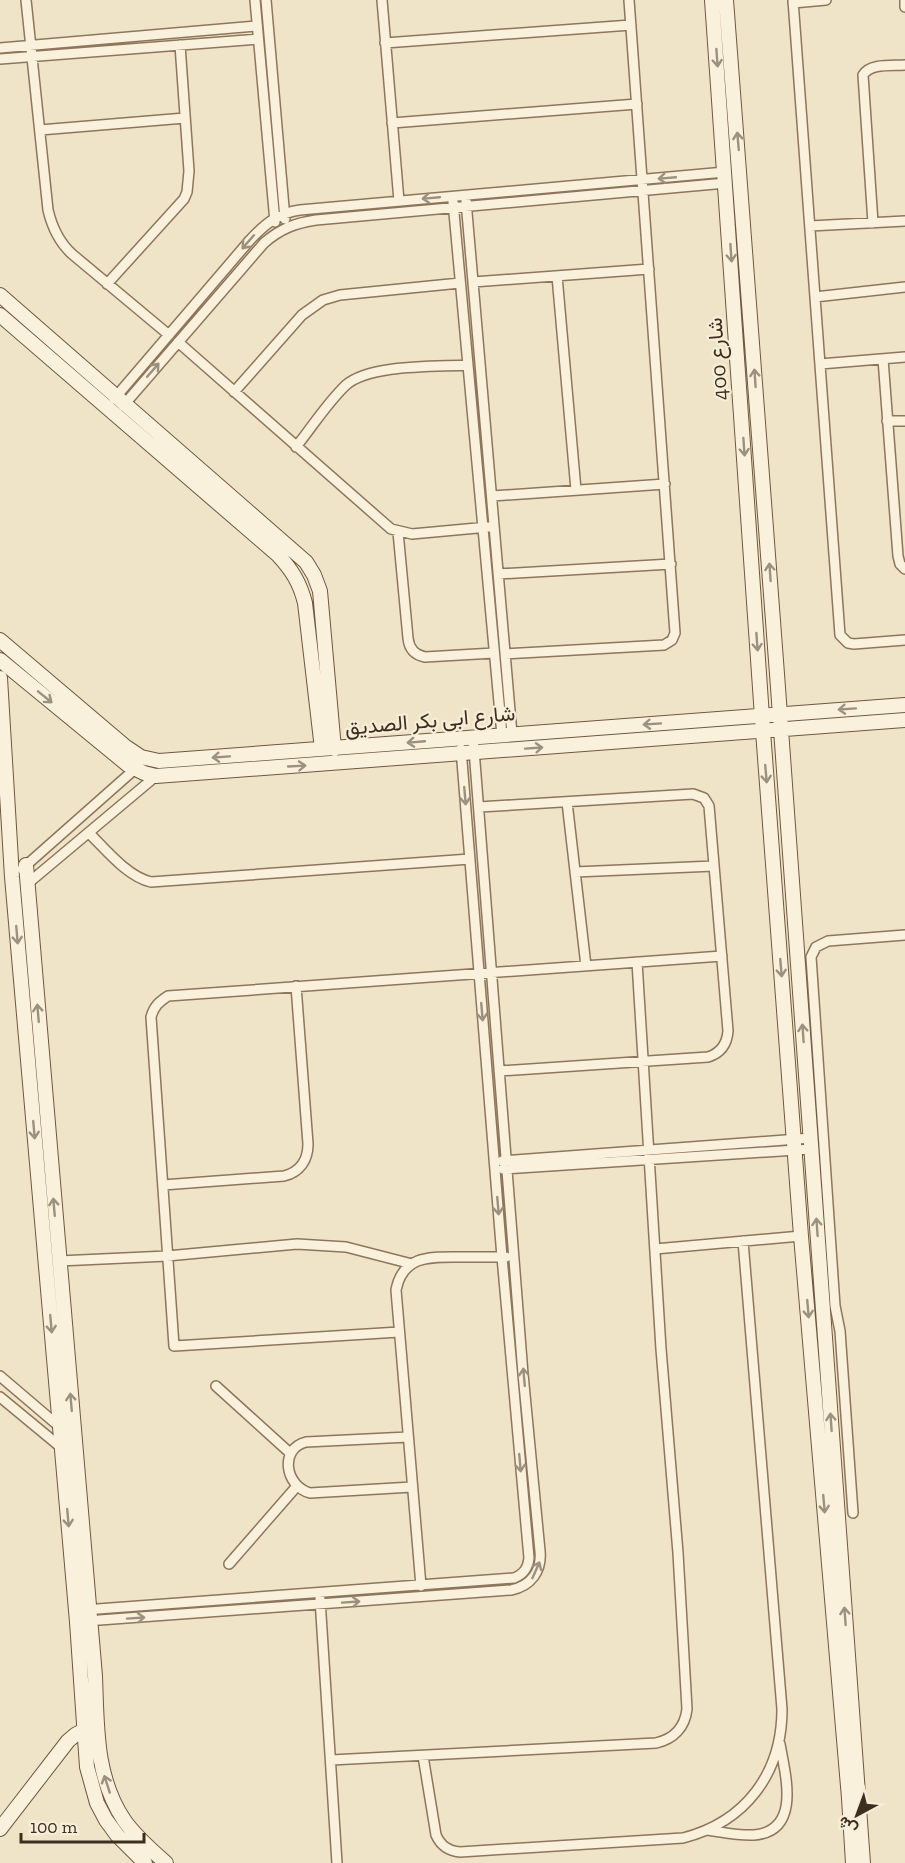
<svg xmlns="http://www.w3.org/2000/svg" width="905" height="1863" font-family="'Zilla Slab',Vazirmatn,serif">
  <rect width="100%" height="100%" fill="#f0e4c8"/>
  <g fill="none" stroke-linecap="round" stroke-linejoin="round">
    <defs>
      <path id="street" d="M26,0L48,210C52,227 59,242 72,254L169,335
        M255,0L275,222
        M266,0L285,219
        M382,0L399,201
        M793,0L840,635L848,643L854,644L905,640
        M905,0V7
        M793,3L826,0
        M385,43L631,25
        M0,48L257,26
        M0,59L258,39
        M392,123L637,104
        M40,130L185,118
        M466,201L512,734
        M453,202L502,735
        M873,223L863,75C870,63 892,66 905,65
        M810,226L905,221
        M557,276L576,490
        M473,282L649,269
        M107,284L184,199L187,192L189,171L180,45
        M815,297L905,287
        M178,342L391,529L412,534L488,527
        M883,359L898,556L900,564L905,569
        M820,364L905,357
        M234,392L302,315L323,300L340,295L460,283
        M114,399L250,240C265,224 278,213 300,210L725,172
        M123,406L264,243C280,229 295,223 316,220L726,183
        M887,421H905
        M296,447C312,427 327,403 346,385C370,364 435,367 468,365
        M492,496L665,484
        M398,532L408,638C409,649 415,655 425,657L494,653
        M498,574L671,564
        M505,654L664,645L672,640L675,633L629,0
        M567,802L586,966
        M479,807L693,794L704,798L709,806L728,1031C727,1044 721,1053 708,1057L499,1071
        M89,833C106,850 128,877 151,882L470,859
        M22,869L135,769
        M575,872L714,866
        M26,885L156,776
        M502,1161L811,1138
        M503,1169L811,1149
        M163,1185L284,1176C300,1172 308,1160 308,1144L296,986
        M655,1249L801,1236
        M59,1261L167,1256L297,1244L346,1247L412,1264
        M399,1332L174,1346L151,1017C154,1006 159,1002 168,996L722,956
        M0,1376L61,1428
        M216,1386L290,1453
        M0,1397L63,1449
        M408,1437L306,1442C279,1449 285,1486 310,1493L412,1487
        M853,1513L840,1331L835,1306L811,957L816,947L828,941L905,935
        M229,1564L297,1486
        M421,1586L396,1290C403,1255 430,1257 459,1257C475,1257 490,1257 506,1257
        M320,1599L337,1863
        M84,1610L514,1578C524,1574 528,1568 529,1558L502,1257L461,749
        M86,1621L511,1590C531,1586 542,1571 540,1551L523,1374L473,737
        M423,1756L436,1835C441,1846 448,1851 460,1852L683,1838C745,1822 782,1774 782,1709L743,1241
        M331,1760L656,1743C674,1739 685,1727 687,1709L678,1553L661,1349L637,962
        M707,1830C722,1832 739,1836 754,1835C802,1831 785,1774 780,1744"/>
      <path id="secondary" d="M712,0L763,731L801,1236L849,1798L853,1863
        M726,0L777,674L863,1863
        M0,295L306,562L314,575L320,591L334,749
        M0,315L278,555C292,570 300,583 305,603L322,749
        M0,640L126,747L141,757L159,761L905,705
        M0,660L128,765L144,773L156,776L905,720
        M0,678L12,877L77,1622L87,1767L97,1803L106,1820L117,1835L145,1863
        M26,865L95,1676C97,1726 95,1777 124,1820C135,1836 151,1850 166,1863
        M0,1829L68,1741L75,1735L88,1728"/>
    </defs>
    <!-- street casing -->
    <use href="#street" stroke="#8d765c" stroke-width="12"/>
    <!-- secondary casing -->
    <use href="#secondary" stroke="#6f573f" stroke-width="16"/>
    <!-- street -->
    <use href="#street" stroke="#faf1dc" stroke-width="9"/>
    <!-- secondary -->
    <use href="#secondary" stroke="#faf1dc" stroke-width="14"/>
  </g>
  <!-- one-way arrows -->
  <defs><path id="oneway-shaft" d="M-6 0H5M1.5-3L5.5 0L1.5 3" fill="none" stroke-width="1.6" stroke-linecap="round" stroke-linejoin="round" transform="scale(1.5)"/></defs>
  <g stroke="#9c907e">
    <use href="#oneway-shaft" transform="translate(717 58) rotate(86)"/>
    <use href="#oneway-shaft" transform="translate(738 141) rotate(-95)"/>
    <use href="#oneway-shaft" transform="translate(667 178) rotate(175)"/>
    <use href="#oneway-shaft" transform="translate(431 198) rotate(175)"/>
    <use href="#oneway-shaft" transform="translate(248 242) rotate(131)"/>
    <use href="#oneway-shaft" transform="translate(731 253) rotate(86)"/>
    <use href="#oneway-shaft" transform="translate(153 370) rotate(-49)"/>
    <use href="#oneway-shaft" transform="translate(755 378) rotate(-94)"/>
    <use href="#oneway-shaft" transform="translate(744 447) rotate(86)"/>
    <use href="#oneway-shaft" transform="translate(770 572) rotate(-94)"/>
    <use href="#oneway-shaft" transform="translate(757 642) rotate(86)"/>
    <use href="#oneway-shaft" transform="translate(45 697) rotate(39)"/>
    <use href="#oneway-shaft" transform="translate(847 709) rotate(176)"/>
    <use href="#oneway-shaft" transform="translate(652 724) rotate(176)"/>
    <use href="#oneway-shaft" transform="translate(416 742) rotate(175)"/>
    <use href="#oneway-shaft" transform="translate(534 748) rotate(-4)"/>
    <use href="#oneway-shaft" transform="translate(221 757) rotate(176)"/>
    <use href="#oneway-shaft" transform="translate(297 766) rotate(-3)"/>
    <use href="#oneway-shaft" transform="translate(766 774) rotate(85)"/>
    <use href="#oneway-shaft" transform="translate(465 796) rotate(85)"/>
    <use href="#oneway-shaft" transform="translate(17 935) rotate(85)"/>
    <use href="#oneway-shaft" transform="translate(781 968) rotate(85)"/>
    <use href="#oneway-shaft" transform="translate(482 1012) rotate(85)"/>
    <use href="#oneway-shaft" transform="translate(38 1013) rotate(-95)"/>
    <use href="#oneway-shaft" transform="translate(803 1033) rotate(-94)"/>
    <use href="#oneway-shaft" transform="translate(34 1130) rotate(85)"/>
    <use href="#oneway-shaft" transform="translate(498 1206) rotate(85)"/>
    <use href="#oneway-shaft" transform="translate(54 1207) rotate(-95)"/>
    <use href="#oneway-shaft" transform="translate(817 1227) rotate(-94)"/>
    <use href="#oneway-shaft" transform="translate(808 1309) rotate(85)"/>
    <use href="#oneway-shaft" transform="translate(51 1324) rotate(85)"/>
    <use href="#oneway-shaft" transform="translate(524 1377) rotate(-95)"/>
    <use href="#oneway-shaft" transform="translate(71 1402) rotate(-95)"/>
    <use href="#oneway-shaft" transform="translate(831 1422) rotate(-94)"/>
    <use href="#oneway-shaft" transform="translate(520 1463) rotate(85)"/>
    <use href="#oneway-shaft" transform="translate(824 1504) rotate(85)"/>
    <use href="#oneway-shaft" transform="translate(68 1518) rotate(85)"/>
    <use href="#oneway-shaft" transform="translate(536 1570) rotate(-66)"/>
    <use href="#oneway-shaft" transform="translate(351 1602) rotate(-4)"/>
    <use href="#oneway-shaft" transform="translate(845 1616) rotate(-94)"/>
    <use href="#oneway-shaft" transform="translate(136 1618) rotate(-4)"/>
    <use href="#oneway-shaft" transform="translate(107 1784) rotate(-108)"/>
  </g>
  <g text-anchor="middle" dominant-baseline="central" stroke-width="4.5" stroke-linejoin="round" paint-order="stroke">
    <!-- street labels -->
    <g font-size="21" fill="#3d2e20" stroke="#f7eed8">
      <text transform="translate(717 359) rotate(-94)">شارع 400</text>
      <text transform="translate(430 720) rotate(-5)">شارع ابى بكر الصديق</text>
    </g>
  </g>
  <!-- north arrow -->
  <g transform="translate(857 1815) rotate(221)" stroke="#f7eed8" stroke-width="4.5" paint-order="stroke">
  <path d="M0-4.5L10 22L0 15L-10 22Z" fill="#3d2e20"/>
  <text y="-9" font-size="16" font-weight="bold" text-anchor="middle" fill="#3d2e20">ش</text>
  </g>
  <!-- scale -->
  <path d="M21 1833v9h123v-9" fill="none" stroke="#3d2e20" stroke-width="3"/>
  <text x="30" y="1833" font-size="18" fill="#3d2e20" stroke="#f7eed8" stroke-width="4.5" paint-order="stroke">100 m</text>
</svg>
